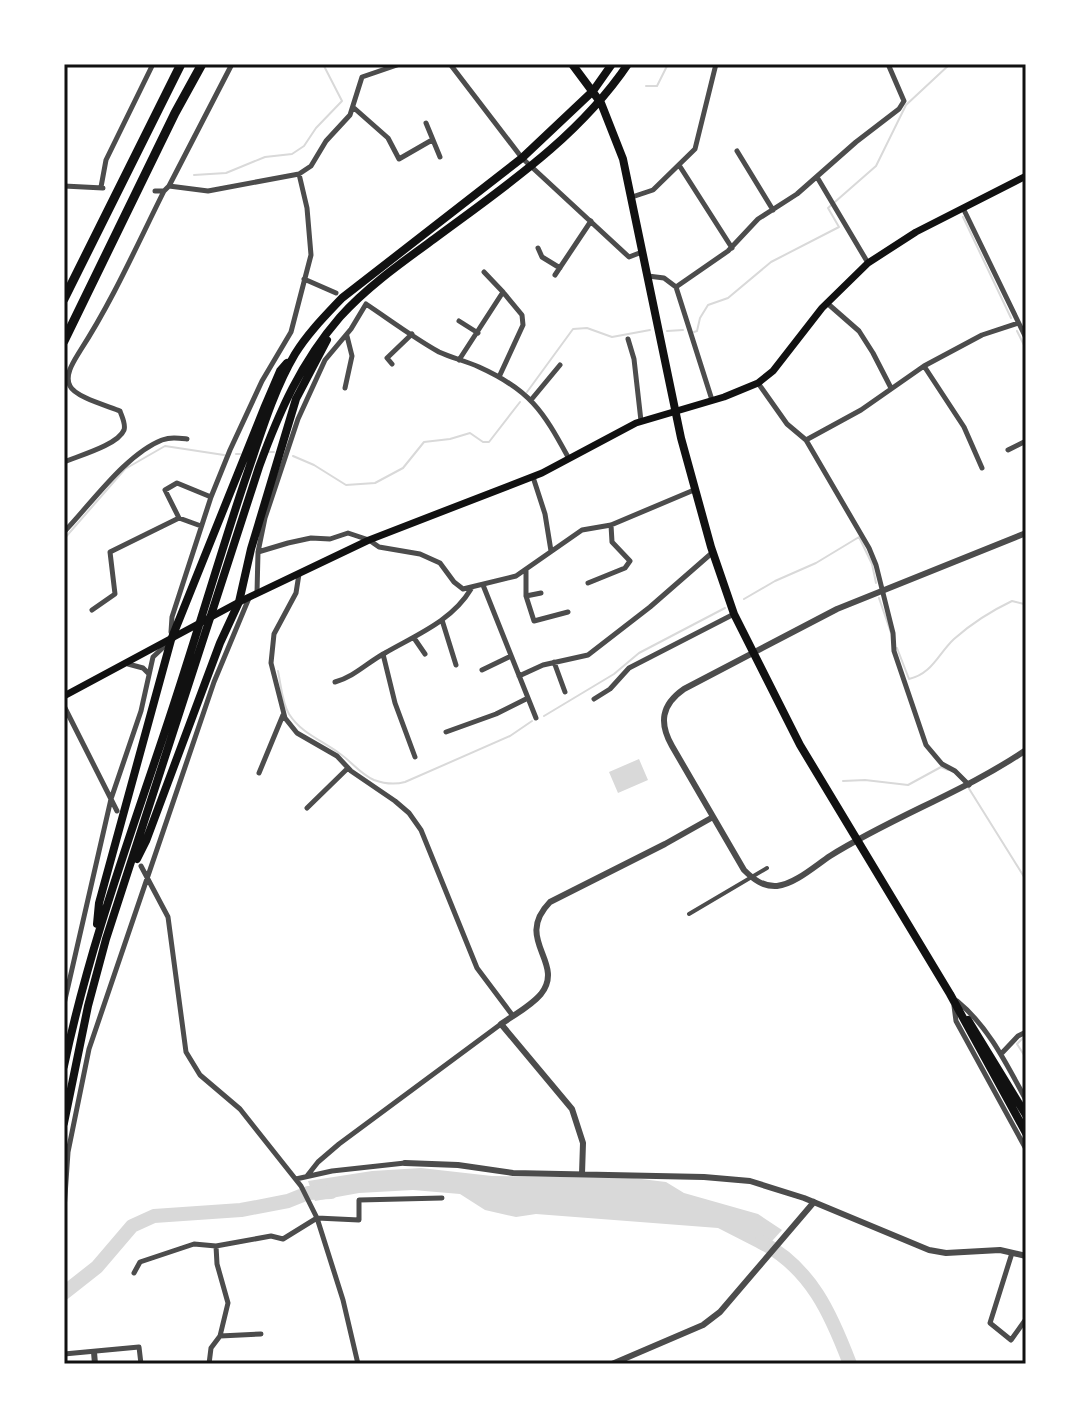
<svg xmlns="http://www.w3.org/2000/svg" width="1090" height="1428" font-family="Literata,serif">
  <rect width="100%" height="100%" fill="#fff"/>
  <!-- water -->
  <path fill="#d9d9d9" d="M639,759L648,780L618,793L609,772Z
    M421,1168L492,1176L633,1178L666,1182L684,1193L758,1214L782,1230L763,1251L718,1228L536,1214L516,1217L485,1210L460,1194L413,1190L359,1193L315,1201L308,1181L372,1171Z"/>
  <g fill="none" stroke-linecap="round" stroke-linejoin="round">
    <!-- stream -->
    <path stroke="#d9d9d9" stroke-width="2" d="M646,86H657L668,64
      M194,175L226,173L265,157L292,154L304,146L316,128L342,101L323,64
      M963,217L1011,318
      M667,331L683,330
      M1017,331L1026,349
      M694,332L697,331L700,318L708,305L728,298L771,262L839,227L828,208L876,166L906,105L950,64
      M527,392L573,329L587,328L612,337L650,330
      M269,452H274
      M236,454H240
      M293,456L314,465L346,485L375,483L403,468L424,442L450,439L470,433L483,442H489L520,402
      M64,539L125,469L165,446L224,455
      M879,598L891,633
      M744,599L775,581L816,563L859,537L872,564L876,583
      M897,648L909,679C932,674 938,654 954,639C972,623 991,611 1012,601L1024,604L1026,611
      M278,671C281,685 282,703 289,714C301,733 321,740 339,753C351,761 360,774 374,780C385,784 394,785 405,782L510,736L532,721
      M544,716L614,674L639,653L725,608
      M843,781L865,780L908,785L941,767L948,770
      M968,787L1026,880
      M1026,1035L1017,1044L1026,1058"/>
    <!-- river -->
    <path stroke="#d9d9d9" stroke-width="14" d="M761,1242C811,1268 831,1314 850,1364
      M64,1293L97,1267L132,1226L154,1216L241,1210L288,1201L308,1193L331,1192"/>
    <!-- pedestrian -->
    <path stroke="#4c4c4c" stroke-width="4" d="M689,914L767,868"/>
    <!-- minor -->
    <path stroke="#4c4c4c" stroke-width="5" d="M450,64L522,158L629,257L642,252
      M354,108L388,138L399,159L432,140
      M426,123L440,157
      M737,151L773,210
      M679,165L732,248
      M817,177L868,263
      M64,186L103,188
      M169,186L232,64
      M101,187L106,160L153,64
      M155,191H164L169,186L208,191L299,174L311,166L326,141L350,115L362,77L400,64
      M632,197L653,190L695,149L716,64
      M963,208L1026,338
      M538,248L542,257L560,268
      M555,275L591,221
      M648,276L664,278L676,287L728,251L758,219L797,194L856,142L899,109L904,101L888,64
      M304,279L336,293
      M676,287L712,400
      M827,303L859,331L873,353L891,388
      M459,321L478,333
      M628,339L634,359L641,421
      M459,360L503,292L484,272
      M392,364L387,358L412,334
      M924,366L964,427L982,468
      M499,377L523,325L522,315L503,292
      M758,383L787,424L806,440L869,548L876,565L893,633L894,651L926,745L942,764L955,771L969,785
      M345,388L352,356L347,336
      M531,400L560,365
      M806,440L861,410L924,366L982,335L1018,323
      M1008,450L1026,441
      M64,462C78,456 118,445 124,430C126,424 122,417 120,411C108,406 75,397 70,386C64,375 74,361 80,351C113,300 137,245 164,191
      M533,477L545,514L551,551
      M179,518L165,490L177,483L211,497
      M64,532C91,504 126,454 162,440C171,437 178,438 187,439
      M258,552L288,543L311,538L330,539L348,533L369,540L379,547L420,554L440,563L454,582L463,589L516,576L582,530L611,525L694,490
      M526,570V596L541,593
      M299,574L296,593L274,634L271,663L285,718L297,733L337,756L351,771L395,801L409,813L421,830L477,968L513,1016
      M588,583L625,568L630,561L612,542L611,525
      M483,585L536,718
      M257,593L258,552L265,518L298,419L325,360L351,329L366,304C390,320 414,338 439,352C452,358 466,361 479,367C530,390 543,411 568,457
      M526,596L534,621L568,612
      M92,610L115,594L110,552L179,518L201,526
      M442,620L456,665
      M171,632L172,617L211,497L230,450L262,381L291,332L311,255L307,208L299,174
      M414,638L425,654
      M383,654L395,703L415,757
      M554,662L565,692
      M128,664L143,668L149,674
      M482,670L511,656
      M519,676L543,665L588,655L650,607L713,552
      M335,682C354,677 368,662 385,653C416,635 452,621 471,589
      M594,699L610,689L629,668L734,614
      M64,706L117,811
      M446,732L496,714L528,698
      M259,773L283,715
      M307,808L348,768
      M141,866L168,917L186,1052L200,1075L240,1109L301,1186L317,1218L343,1300L358,1364
      M957,1001C989,1027 1007,1065 1026,1100
      M64,1004L111,799L141,711L153,657L169,642
      M954,1006L956,1021L1026,1149
      M1001,1054L1018,1036L1026,1032
      M307,1176L318,1162L339,1144L501,1024
      M296,1179L332,1171L405,1163
      M64,1210L68,1152L89,1049L214,682L249,598
      M1012,1253L990,1323L1011,1340L1026,1319
      M134,1273L140,1262L194,1244L216,1246L271,1236L283,1239L317,1218L359,1220V1200L442,1198
      M220,1336L261,1334
      M64,1354L139,1347L141,1364
      M209,1364L211,1348L220,1336L228,1303L217,1264L216,1246"/>
    <!-- tertiary -->
    <path stroke="#4c4c4c" stroke-width="6" d="M1026,533L837,609L684,689C661,705 659,723 672,746L744,870C753,879 763,887 777,886C795,884 815,866 830,856C894,816 964,792 1026,750
      M405,1163L458,1165L513,1173L704,1177L750,1181L804,1198L929,1250L946,1253L1000,1250L1026,1256
      M582,1174L583,1143L572,1109L501,1024C514,1015 531,1006 541,994C566,962 513,940 550,902L665,844L713,817
      M94,1352L95,1364
      M612,1364L703,1325L720,1312L814,1202"/>
    <!-- secondary -->
    <path stroke="#111" stroke-width="7" d="M64,696L239,602L369,540L542,473L636,423L724,397L758,383L773,371L822,308L868,263L916,232L1026,176"/>
    <!-- primary -->
    <path stroke="#111" stroke-width="8" d="M572,64L601,103L623,159L681,438L711,547L734,614L800,745L950,994L1026,1133
      M137,859L146,841L220,643L239,602L251,549L296,399L327,340
      M97,924L99,903L171,640L265,406L280,371L287,363
      M968,1020L1026,1115
      M64,1066C89,947 131,834 169,719C195,641 218,561 244,483C259,440 272,393 295,354C308,333 325,316 342,298L522,158L593,91L612,64
      M64,1123L88,1006L106,939L259,467C279,412 301,362 340,317C367,287 401,263 434,239C504,187 578,138 628,64"/>
    <!-- motorway -->
    <path stroke="#111" stroke-width="9" d="M64,299L181,64
      M64,341L175,113L202,64"/>
  </g>
  <!-- border -->
  <rect width="1090" height="1428" fill="none" stroke="#ffffff" stroke-width="132"/>
  <rect x="66" y="66" width="958" height="1296" fill="none" stroke="#111" stroke-width="3"/>
</svg>
